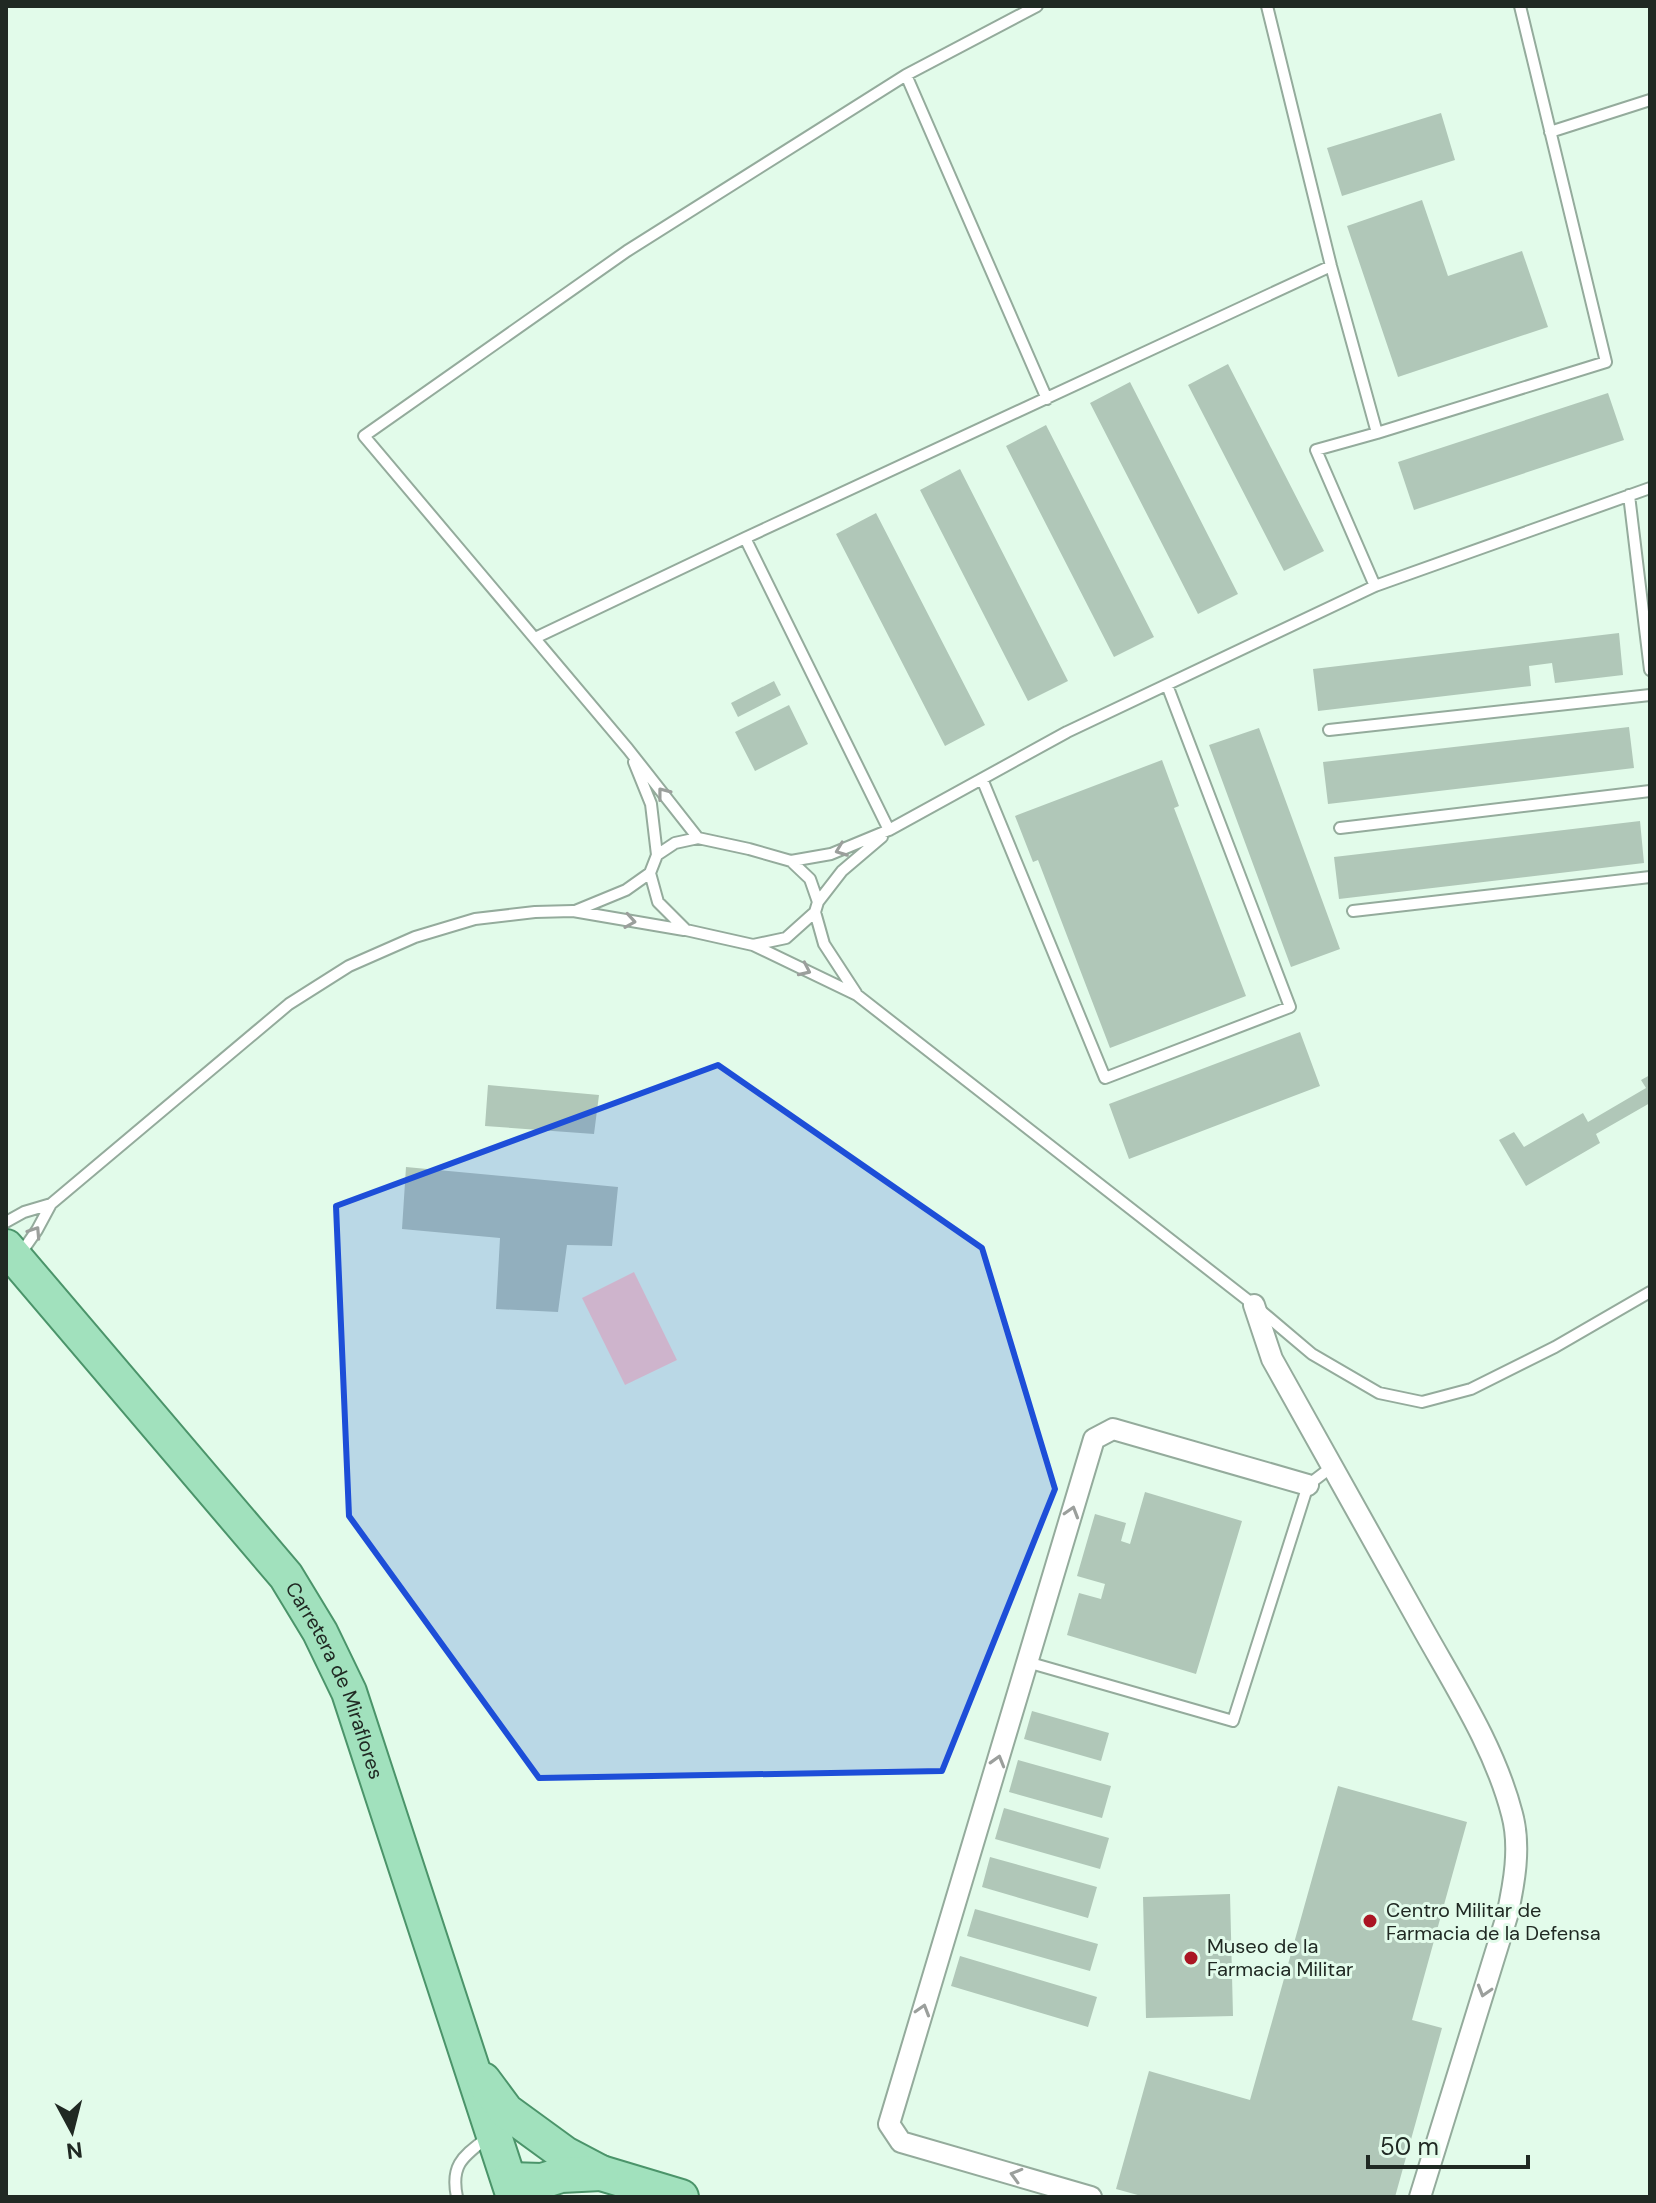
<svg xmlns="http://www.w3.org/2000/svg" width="1656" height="2203" font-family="'DM Sans',sans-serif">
  <rect width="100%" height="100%" fill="#e2fbea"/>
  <!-- green -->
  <path fill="#fbceca" d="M634,1272L677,1360L625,1385L582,1298Z"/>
  <!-- building -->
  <path fill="#b0c7b8" d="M1441,113L1455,160L1342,196L1327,148Z
    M1422,200L1448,276L1522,251L1548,327L1398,377L1347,226Z
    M1228,364L1324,551L1284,571L1188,385Z
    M1130,382L1238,594L1198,614L1090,403Z
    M1608,393L1624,440L1414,510L1398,462Z
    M1046,425L1154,637L1114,657L1006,446Z
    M960,469L1068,681L1028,701L920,490Z
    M876,513L985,725L945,746L836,534Z
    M1619,633L1623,675L1555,683L1552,663L1529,666L1531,686L1318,711L1313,669Z
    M774,681L781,695L738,717L731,703Z
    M789,705L808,744L755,771L735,732Z
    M1629,727L1634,768L1328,804L1323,762Z
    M1259,728L1340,949L1291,967L1209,745Z
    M1162,760L1179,806L1174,808L1246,996L1110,1048L1038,860L1033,862L1015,816Z
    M1640,821L1644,863L1339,899L1334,857Z
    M1300,1032L1320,1086L1129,1159L1109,1104Z
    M1650,1075V1103L1596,1134L1600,1143L1526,1186L1499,1140L1514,1132L1524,1147L1583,1113L1588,1122L1646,1088L1641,1080Z
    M488,1085L599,1095L594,1134L485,1126Z
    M406,1167L618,1187L612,1246L567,1245L558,1312L496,1309L500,1238L402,1229Z
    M1145,1492L1242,1521L1196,1674L1067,1635L1079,1593L1101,1599L1105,1584L1077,1576L1095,1514L1126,1523L1121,1541L1130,1544Z
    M1032,1711L1109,1733L1101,1761L1024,1739Z
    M1018,1760L1111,1786L1102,1818L1009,1792Z
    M1338,1786L1467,1822L1412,2020L1442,2028L1395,2197H1145L1116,2189L1149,2071L1250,2100Z
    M1004,1808L1109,1838L1100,1869L995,1839Z
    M990,1857L1097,1887L1088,1918L982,1887Z
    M1230,1894L1233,2016L1146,2018L1143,1897Z
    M975,1909L1098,1944L1090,1971L967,1936Z
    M960,1956L1097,1997L1088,2027L951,1986Z"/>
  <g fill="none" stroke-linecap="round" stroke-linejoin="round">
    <defs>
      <path id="lane" d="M1267,6L1331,266L1377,433L1606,362L1520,6
        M906,75L1047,399
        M1550,132L1650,100
        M1629,495L1650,670
        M745,538L889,830
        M1375,586L1316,450L1377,433
        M535,638L745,538L1331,266
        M1329,730L1650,695
        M634,762L651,804L657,855
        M982,779L1105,1078L1290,1007L1167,685
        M1340,828L1650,791
        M698,838L628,749L364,436L627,251L906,75L1037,6
        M791,861L831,854L889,830L1067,732L1375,586L1650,488
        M818,902L842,871L882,837
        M575,911L626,890L650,873
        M1353,911L1650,877
        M815,912L824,944L856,993
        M753,945L786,938L815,912L818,902L810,879L791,861L749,849L698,838L675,843L657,855L650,873L658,902L686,930L753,945L857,995L1254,1305L1312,1354L1379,1393L1422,1402L1471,1389L1555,1347L1650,1292
        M6,1222L24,1212L51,1204L289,1004L349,966L415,937L475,919L535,912L573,911L684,930
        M21,1253L37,1230L51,1204
        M1027,1662L1233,1721L1308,1485L1333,1466
        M457,2197C450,2164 464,2156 488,2137"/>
      <path id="street" d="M1254,1305L1272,1359C1323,1449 1373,1539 1423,1629C1456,1688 1495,1748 1512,1814C1521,1847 1514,1884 1507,1916L1420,2197
        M1091,2197L901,2142L889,2124L1094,1439L1113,1429L1308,1485"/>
      <g id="primary">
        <path id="s1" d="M6,1247L286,1576L320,1632L349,1692L514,2197"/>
        <path d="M483,2080L506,2111L565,2154L601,2173L681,2197"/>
        <path d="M509,2180L542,2181L561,2175L601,2173"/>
      </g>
    </defs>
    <!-- lane casing -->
    <use href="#lane" stroke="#94ab9c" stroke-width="14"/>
    <!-- street casing -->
    <use href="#street" stroke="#94ab9c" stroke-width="24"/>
    <!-- primary casing -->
    <use href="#primary" stroke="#4b946a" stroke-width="38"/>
    <!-- lane -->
    <use href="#lane" stroke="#fff" stroke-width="10"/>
    <!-- street -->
    <use href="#street" stroke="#fff" stroke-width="20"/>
    <!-- primary -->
    <use href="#primary" stroke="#a1e1bd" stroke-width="34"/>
  </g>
  <!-- one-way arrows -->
  <defs><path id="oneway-chevron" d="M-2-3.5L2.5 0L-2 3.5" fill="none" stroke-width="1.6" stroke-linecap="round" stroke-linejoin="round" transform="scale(2)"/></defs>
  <g stroke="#9b9f9c">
    <use href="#oneway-chevron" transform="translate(663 793) rotate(-128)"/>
    <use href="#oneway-chevron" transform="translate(841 850) rotate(159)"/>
    <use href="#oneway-chevron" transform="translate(630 921) rotate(9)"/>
    <use href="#oneway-chevron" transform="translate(805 970) rotate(25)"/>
    <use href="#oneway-chevron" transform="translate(35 1232) rotate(-57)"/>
    <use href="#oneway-chevron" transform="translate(1072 1512) rotate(-73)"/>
    <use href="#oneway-chevron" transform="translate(998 1761) rotate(-74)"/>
    <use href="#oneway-chevron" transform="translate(1484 1991) rotate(107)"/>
    <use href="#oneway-chevron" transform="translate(923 2010) rotate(-73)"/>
    <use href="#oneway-chevron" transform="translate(1016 2175) rotate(-164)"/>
  </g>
  <!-- marked area -->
  <path fill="#1d4ed8" fill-opacity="0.2" stroke="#1d4ed8" stroke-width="6" stroke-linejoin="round" d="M718,1065L982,1248L1055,1489L942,1771L539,1778L349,1516L336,1206Z"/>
  <!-- markers -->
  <g fill="#aa1623" stroke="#e2fbea" stroke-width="3">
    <circle cx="1370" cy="1921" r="8"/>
    <circle cx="1191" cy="1958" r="8"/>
  </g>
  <g text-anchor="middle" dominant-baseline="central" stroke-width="6" stroke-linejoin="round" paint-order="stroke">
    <!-- street labels -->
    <g font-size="20" fill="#202923" stroke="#e2fbea">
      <text stroke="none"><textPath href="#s1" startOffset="548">Carretera de Miraflores</textPath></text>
    </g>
    <!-- poi labels -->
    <g font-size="20" fill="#202923" stroke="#e2fbea" text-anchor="start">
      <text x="1386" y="1910">Centro Militar de<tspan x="1386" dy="23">Farmacia de la Defensa</tspan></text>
      <text x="1207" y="1946">Museo de la<tspan x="1207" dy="23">Farmacia Militar</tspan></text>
    </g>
  </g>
  <!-- border -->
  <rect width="1656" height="2203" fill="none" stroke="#202923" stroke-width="16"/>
  <!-- north arrow -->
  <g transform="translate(72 2131) rotate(173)" stroke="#e2fbea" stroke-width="6" paint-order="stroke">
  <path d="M0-6L14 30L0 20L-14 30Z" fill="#202923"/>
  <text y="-12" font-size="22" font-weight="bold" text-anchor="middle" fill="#202923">N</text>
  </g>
  <!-- scale -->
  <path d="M1368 2155v12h160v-12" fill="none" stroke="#202923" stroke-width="4"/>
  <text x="1380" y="2155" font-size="24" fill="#202923" stroke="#e2fbea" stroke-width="6" paint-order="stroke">50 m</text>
</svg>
